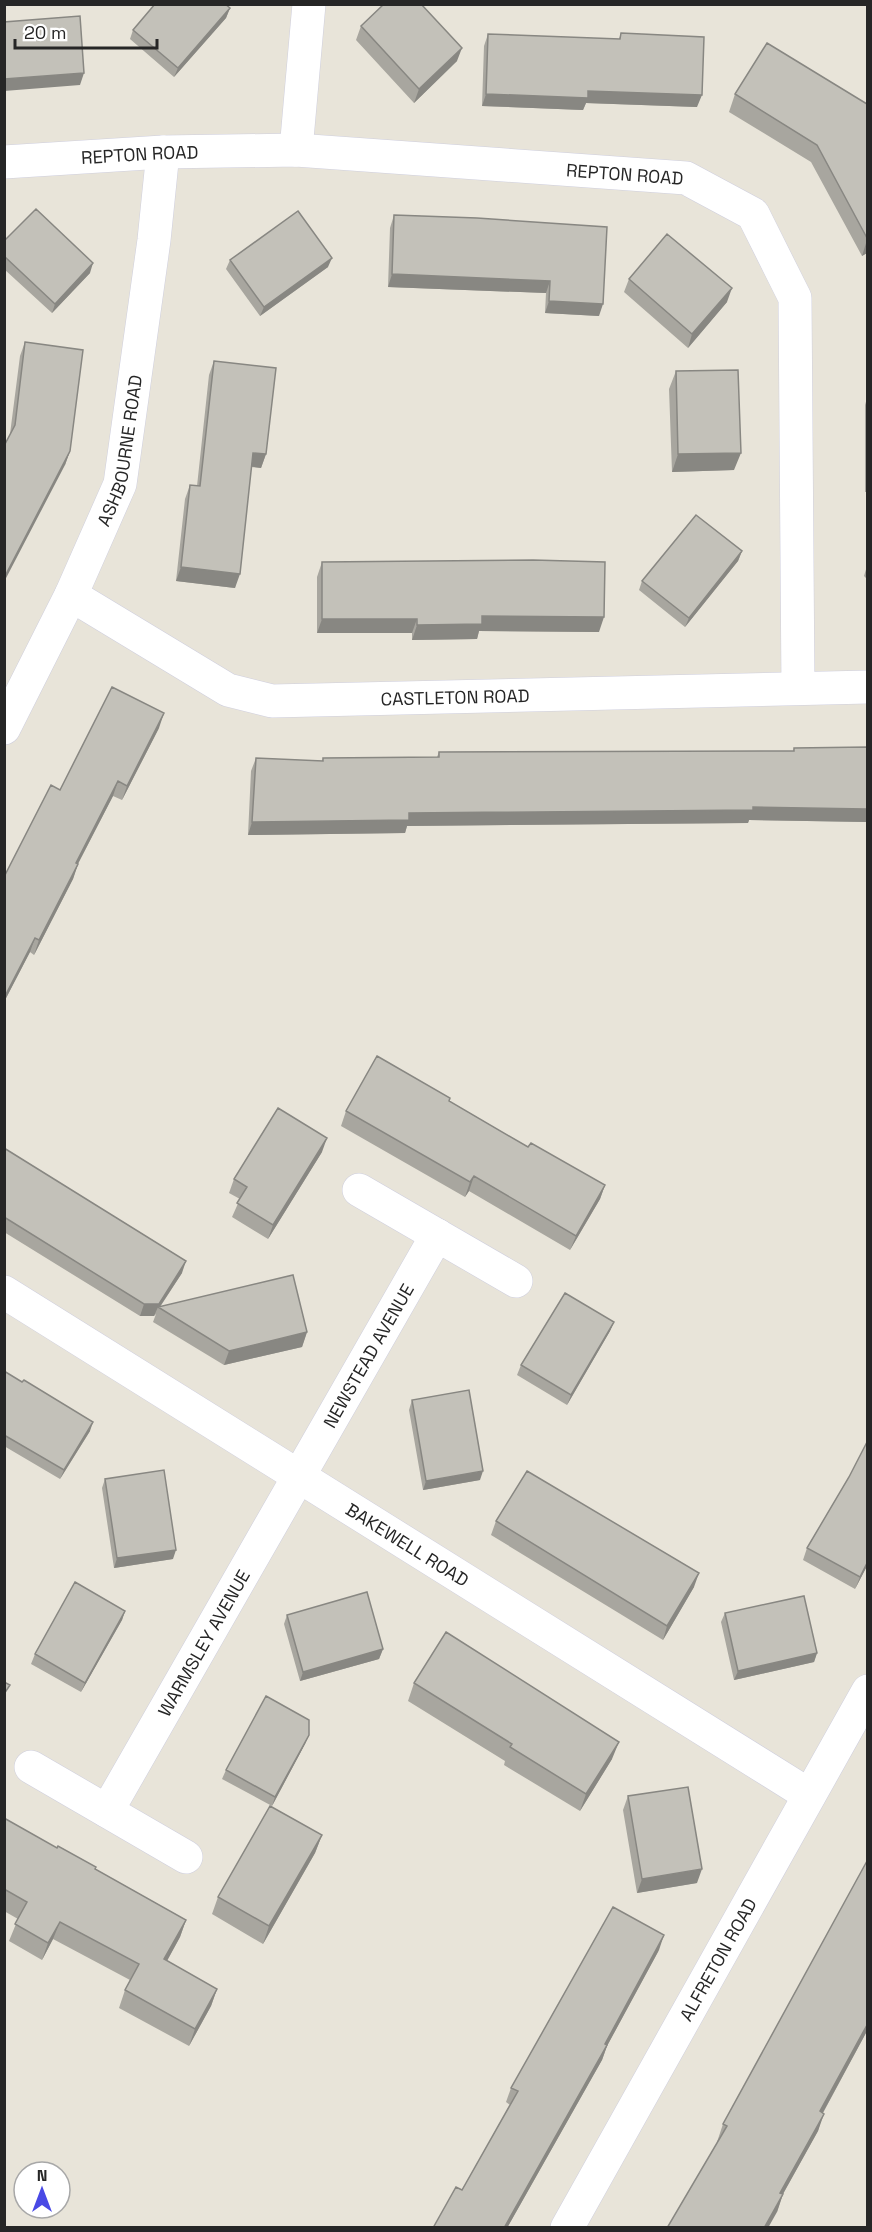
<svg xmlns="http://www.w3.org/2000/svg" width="872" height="2232" font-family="'Space Grotesk',sans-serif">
  <rect width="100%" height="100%" fill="#e8e4d9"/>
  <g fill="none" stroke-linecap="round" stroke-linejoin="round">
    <defs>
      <g id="street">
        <path d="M296,150L309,4"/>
        <path id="s1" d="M4,162L163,152L296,150L686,178L753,214L795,298L798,688"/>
        <path id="s2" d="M71,595L228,690L272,701L868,687"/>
        <path id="s3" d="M4,728L71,595L120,484L154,240L163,152"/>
        <path d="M359,1190L516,1281"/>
        <path id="s4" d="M4,1292L809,1795"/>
        <path d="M31,1767L186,1857"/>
        <path id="s5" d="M107,1811L437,1235"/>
        <path id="s6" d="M567,2228L868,1691"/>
      </g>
    </defs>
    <!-- street casing -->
    <use href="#street" stroke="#cfcfde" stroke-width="34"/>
    <!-- street -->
    <use href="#street" stroke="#fff" stroke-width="33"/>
  </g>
  <!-- wall -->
  <path fill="#a8a69f" d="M230,8L226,18L174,77L130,39L133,30Z
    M361,26L457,61L414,103L356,40Z
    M621,33L697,107L586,103L583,110L482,106L484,46L488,34L619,39Z
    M735,94L867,104V253L862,256L811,162L729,112Z
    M394,215L477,218L599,316L545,313L546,293L388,287L390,228Z
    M4,241L90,273L52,313L4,269Z
    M230,260L328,267L260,316L226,269Z
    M629,279L727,302L688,348L624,292Z
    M867,282V326L866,285Z
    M25,342L70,451L65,465L10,434L20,356Z
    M214,361L266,454L261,468L251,467L235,588L176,581L185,499L190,485L197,486L209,375Z
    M676,371L734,470L672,472L669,389Z
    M867,398V492H865V405Z
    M742,551L738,561L685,627L639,590L642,581Z
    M322,562L599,632L479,631L477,639L412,640V633H317V577Z
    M867,566V579L864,576Z
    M159,728L122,800L113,796L78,864L73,879L34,955L30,952L4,1002V877L60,790Z
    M867,747V822L749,820L748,823L407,826L405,833L248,835L251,771L256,758L322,761L323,758L437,757L439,752L793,751L794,748Z
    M450,1098L449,1101L528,1147L605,1185L600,1199L570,1250L469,1191L465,1197L341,1126L346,1111Z
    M4,1148L182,1273L160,1307L307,1332L302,1347L224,1365L153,1322L156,1314L154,1316H140L4,1232Z
    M322,1152L268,1239L232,1217L240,1199L229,1193L234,1179Z
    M614,1322L610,1331L567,1405L517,1375L521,1365Z
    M4,1371L90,1431L60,1479L4,1446Z
    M412,1400L480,1480L423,1490L409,1410Z
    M849,1477L867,1566L855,1589L803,1560L807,1548Z
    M105,1479L173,1559L114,1568L102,1488Z
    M496,1521L694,1587L663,1640L491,1535Z
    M125,1611L122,1620L81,1692L31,1664L35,1654Z
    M725,1613L817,1653L814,1662L734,1680L721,1622Z
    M287,1615L383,1649L379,1659L300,1681L284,1624Z
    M414,1683L612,1759L580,1811L504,1765L505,1761L408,1701Z
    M309,1735L305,1744L272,1806L222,1779L226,1770Z
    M628,1796L697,1883L637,1893L623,1810Z
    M4,1818L57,1848L186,1920L180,1937L167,1961L217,1989L211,2006L189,2046L119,2008L125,1990L130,1980L53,1939L42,1960L9,1941L18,1919L4,1911Z
    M322,1835L315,1853L263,1944L212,1914L218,1897Z
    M659,1950L607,2046L602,2060L507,2228H433L462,2190L510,2105L506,2102L511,2088Z
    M867,2031L823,2113L818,2131L783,2194L777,2212L717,2142L723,2124Z"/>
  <!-- shaded-wall -->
  <path fill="#888782" d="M230,8L226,18L174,77L178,68Z
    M462,48L457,61L414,103L419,89Z
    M84,73L80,85L4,91V79Z
    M588,91L702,95L697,107L586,103L583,110L482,106L486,94Z
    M867,240V253L862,256Z
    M332,258L328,267L260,316L264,307Z
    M93,263L90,273L52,313L55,304Z
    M392,274L550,281L546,293L388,287Z
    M732,288L727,302L688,348L692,334Z
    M549,301L603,304L599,316L545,313Z
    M70,451L65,465L4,582V578Z
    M253,453L266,454L261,468L248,466Z
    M741,453L734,470L672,472L678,454Z
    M742,551L738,561L685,627L689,618Z
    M181,567L240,574L235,588L176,581Z
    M482,616L604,617L599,632L479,631L477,639L412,640L417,625Z
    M322,619H417L412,633H317Z
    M164,713L159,728L122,800L127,786Z
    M118,781L113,796L71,877L76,863Z
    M753,807L867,809V822L749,820L748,823L407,826L405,833L248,835L252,822L409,813Z
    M78,864L73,879L34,955L39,940Z
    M35,938L30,952L4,1002V998Z
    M327,1138L322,1152L268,1239L273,1225Z
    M474,1176L469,1191L465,1197L470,1182Z
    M605,1185L600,1199L570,1250L576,1236Z
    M186,1261L182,1273L159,1308L158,1307L154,1316H140L144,1304Z
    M614,1322L610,1331L567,1405L571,1395Z
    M307,1332L302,1347L224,1365L229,1351Z
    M93,1422L90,1431L60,1479L64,1470Z
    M483,1471L480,1480L423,1490L426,1481Z
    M176,1550L173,1559L114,1568L117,1558Z
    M867,1563V1566L855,1589L860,1577Z
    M699,1573L694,1587L663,1640L667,1626Z
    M125,1611L122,1620L81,1692L85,1683Z
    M383,1649L379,1659L300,1681L303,1672Z
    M817,1653L814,1662L734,1680L738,1671Z
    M309,1735L305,1744L272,1806L275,1797Z
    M619,1742L612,1759L580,1811L586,1794Z
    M322,1835L315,1853L263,1944L269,1926Z
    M702,1869L697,1883L637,1893L642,1879Z
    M186,1920L180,1937L158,1977L164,1959Z
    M60,1922L53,1939L42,1960L48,1943Z
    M664,1935L659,1950L607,2046L602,2060L507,2228H504Z
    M217,1989L211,2006L189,2046L195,2029Z
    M867,2025V2031L814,2129L820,2111Z
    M824,2114L818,2131L774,2210L780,2193Z
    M783,2194L777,2212L768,2228H764Z"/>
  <!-- building -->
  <path fill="#c3c1b9" stroke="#888782" stroke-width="1.5" d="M155,4H225L230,8L178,68L133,30Z
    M384,4H421L462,48L419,89L361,26Z
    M80,16L84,73L4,79V22Z
    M621,33L704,37L702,95L588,91V98L486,94L488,34L620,39Z
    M767,43L867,104V238L817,145L735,94Z
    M36,209L93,263L55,304L4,256V241Z
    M298,211L332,258L264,307L230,260Z
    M394,215L477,218L607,227L603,304L549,301L550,281L392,274Z
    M667,234L732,288L692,334L629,279Z
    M25,342L83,350L70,451L4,578V446L15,425Z
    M214,361L276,368L266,454L253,453L240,574L181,567L190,485L200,486Z
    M738,370L741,453L678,454L676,371Z
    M696,515L742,551L689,618L642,581Z
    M533,560L605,562L604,617L482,616V624L417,625V619H322V562Z
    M112,687L164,713L127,786L118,781L76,863L78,864L39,940L35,938L4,998V877L51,785L60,790Z
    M867,747V809L753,807V810L409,813V820L252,822L256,758L323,761V758L439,757V752L794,751V748Z
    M377,1056L450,1098L449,1101L528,1147L531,1143L605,1185L576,1236L474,1176L470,1182L346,1111Z
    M278,1108L327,1138L273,1225L237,1203L247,1187L234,1179Z
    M4,1148L186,1261L159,1304H144L4,1217Z
    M293,1275L307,1332L229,1351L158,1307Z
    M565,1293L614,1322L571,1395L521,1365Z
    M4,1371L22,1382L24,1380L93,1422L64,1470L4,1435Z
    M469,1390L483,1471L426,1481L412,1400Z
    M867,1442V1563L860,1577L807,1548L849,1477Z
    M164,1470L176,1550L117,1558L105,1479Z
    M527,1471L699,1573L667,1626L496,1521Z
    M75,1582L125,1611L85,1683L35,1654Z
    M367,1592L383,1649L303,1672L287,1615Z
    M804,1596L817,1653L738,1671L725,1613Z
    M446,1632L619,1742L586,1794L510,1747L512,1744L414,1683Z
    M4,1682L10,1685L4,1694Z
    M266,1696L309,1720V1735L275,1797L226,1770Z
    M688,1787L702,1869L642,1879L628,1796Z
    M270,1806L322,1835L269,1926L218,1897Z
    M4,1818L57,1848L58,1846L96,1867L95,1869L186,1920L164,1959L217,1989L195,2029L125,1990L139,1964L60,1922L48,1943L15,1924L27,1902L4,1889Z
    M867,1861V2025L820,2111L824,2114L780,2193L783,2194L764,2228H667L727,2126L723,2124Z
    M613,1907L664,1935L605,2044L607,2045L504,2228H433L456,2187L462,2190L518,2091L511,2088Z"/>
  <g text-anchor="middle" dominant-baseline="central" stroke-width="5" stroke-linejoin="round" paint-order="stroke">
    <!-- street labels -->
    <g font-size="18" fill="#262626" stroke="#fff">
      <text stroke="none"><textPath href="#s1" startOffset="136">REPTON ROAD</textPath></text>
      <text stroke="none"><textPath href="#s1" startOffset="622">REPTON ROAD</textPath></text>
      <text stroke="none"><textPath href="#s3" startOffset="303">ASHBOURNE ROAD</textPath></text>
      <text stroke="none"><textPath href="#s2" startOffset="412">CASTLETON ROAD</textPath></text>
      <text stroke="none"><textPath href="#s5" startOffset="525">NEWSTEAD AVENUE</textPath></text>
      <text stroke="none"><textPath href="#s4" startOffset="476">BAKEWELL ROAD</textPath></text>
      <text stroke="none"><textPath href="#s5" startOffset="194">WARMSLEY AVENUE</textPath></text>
      <text stroke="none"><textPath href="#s6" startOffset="308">ALFRETON ROAD</textPath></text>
    </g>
  </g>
  <!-- border -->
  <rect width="872" height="2232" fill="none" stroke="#262626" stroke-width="12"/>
  <!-- north arrow -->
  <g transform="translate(42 2190)"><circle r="28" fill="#ffffff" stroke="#a8a8a8" stroke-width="1.5"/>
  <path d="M0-4.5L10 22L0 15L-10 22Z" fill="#4949e5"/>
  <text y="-9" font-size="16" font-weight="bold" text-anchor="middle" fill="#262626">N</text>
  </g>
  <!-- scale -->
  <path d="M15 39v9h142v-9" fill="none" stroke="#262626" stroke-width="3"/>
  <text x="24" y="39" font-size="18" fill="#262626" stroke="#ffffff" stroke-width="4.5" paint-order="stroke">20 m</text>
</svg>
